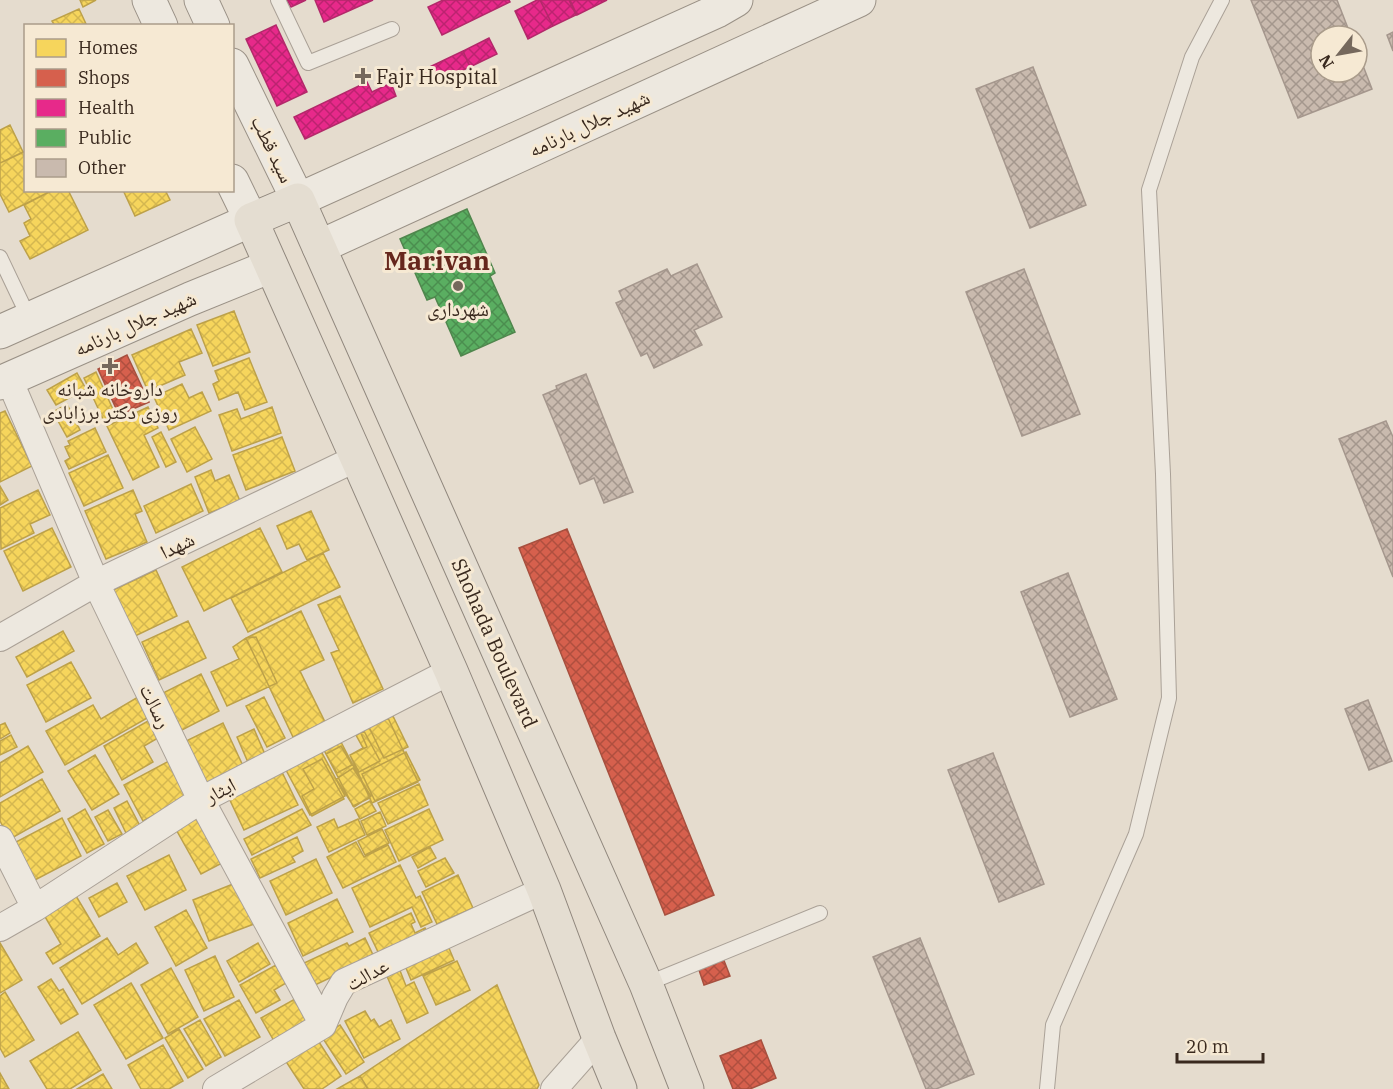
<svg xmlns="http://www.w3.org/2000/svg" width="1393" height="1089" font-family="'IBM Plex Serif','Noto Naskh Arabic',serif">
  <defs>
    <pattern id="homes-cross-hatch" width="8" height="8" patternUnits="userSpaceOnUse" patternTransform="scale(1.5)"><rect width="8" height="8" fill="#f6d55c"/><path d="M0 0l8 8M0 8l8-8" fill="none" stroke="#d4b750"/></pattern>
    <pattern id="shops-cross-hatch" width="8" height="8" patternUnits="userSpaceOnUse" patternTransform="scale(1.5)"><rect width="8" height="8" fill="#d6604d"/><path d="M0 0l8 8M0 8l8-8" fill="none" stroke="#af4f3f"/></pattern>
    <pattern id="health-cross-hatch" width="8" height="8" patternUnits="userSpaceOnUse" patternTransform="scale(1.5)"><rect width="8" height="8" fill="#e7298a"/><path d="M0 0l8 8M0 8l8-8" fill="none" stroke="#bc2370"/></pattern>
    <pattern id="public-cross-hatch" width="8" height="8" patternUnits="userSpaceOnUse" patternTransform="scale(1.5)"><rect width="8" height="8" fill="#5aae61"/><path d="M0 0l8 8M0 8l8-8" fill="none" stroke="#4b8e4f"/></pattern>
    <pattern id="building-cross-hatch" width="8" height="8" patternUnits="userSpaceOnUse" patternTransform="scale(1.5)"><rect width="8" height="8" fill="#c9baae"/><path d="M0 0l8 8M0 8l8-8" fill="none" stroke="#a4978d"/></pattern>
  </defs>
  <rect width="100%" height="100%" fill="#e5dcce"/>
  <!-- homes -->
  <path fill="url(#homes-cross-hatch)" stroke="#bda149" stroke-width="1.5" d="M80,0H96L83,7Z
    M79,9L87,26H55L52,21Z
    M10,125L23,152L0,163V130Z
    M26,151V190H53L9,212L0,194V163Z
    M53,190H68L88,230L30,259L20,241L30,236L24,223L31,219L24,205Z
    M123,190H165L170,200L135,216Z
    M234,311L250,352L213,366L197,325Z
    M191,329L202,353L179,362L185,375L148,391L132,355Z
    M249,358L267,402L245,410L238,392L219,400L213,384L219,381L215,371Z
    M96,372L116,416L104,421L84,378Z
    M77,373L86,389L56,405L47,390Z
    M182,384L189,398L202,392L211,411L169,430L154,397Z
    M67,404L80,430L67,437L53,412Z
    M148,407L158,428L144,435L159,467L133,480L107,426Z
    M272,407L281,433L232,451L219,415L237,409L241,419Z
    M5,411L32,466L0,482V413Z
    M195,427L212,459L187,472L171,439Z
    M95,428L106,452L69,469L65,461L70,458L65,447L70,445L68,441Z
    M161,432L176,462L166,467L152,437Z
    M282,437L295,471L246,490L233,455Z
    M108,455L123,488L84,506L69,473Z
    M211,470L215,481L229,475L240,501L209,513L195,477Z
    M191,484L203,511L156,533L144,506Z
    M0,486L8,500L0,505Z
    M38,490L50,515L30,524L34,533L1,549L0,508Z
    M133,490L142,511L135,514L147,542L106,559L85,511Z
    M311,511L329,550L307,560L299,544L287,549L277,526Z
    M52,528L71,567L23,591L4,551Z
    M260,528L282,572L204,611L182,567Z
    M323,553L340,587L248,632L231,598Z
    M156,570L177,616L133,637L111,591Z
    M340,596L383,689L353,703L331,653L339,650L318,605Z
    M301,611L324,660L300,671L325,722L293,737L246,638Z
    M188,621L206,658L159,680L142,642Z
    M63,631L74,651L27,677L16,657Z
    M256,637L277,683L227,706L211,672L239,659L233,647L246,638Z
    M71,662L91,698L46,722L27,685Z
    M201,674L219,711L180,731L161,694Z
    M138,697L149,717L65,765L46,731L93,705L101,719Z
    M264,697L285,738L267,747L246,706Z
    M392,714L408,747L384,758L368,725Z
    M388,718L418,782L372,803L350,755L367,747L360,731Z
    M148,721L158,738L144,746L153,762L122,780L104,746Z
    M5,723L10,733L0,739V725Z
    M223,723L244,768L208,785L186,741Z
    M254,729L267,759L250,767L237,737Z
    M364,731L380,761L359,772L350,755L363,748L356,735Z
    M11,735L17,747L0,755V741Z
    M341,742L370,798L353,806L324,750Z
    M28,746L43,772L0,797V763Z
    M341,746L352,765L337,773L326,754Z
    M321,751L345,796L310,815L286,770Z
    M406,752L420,780L375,801L362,774Z
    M95,755L119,794L92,810L68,771Z
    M322,759L344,799L312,816L302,796L314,789L303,769Z
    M169,761L188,797L143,821L124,785Z
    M353,768L371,796L354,807L336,779Z
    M281,770L298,805L244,830L228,796Z
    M42,779L60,811L10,839L0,821V803Z
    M419,784L428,805L388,824L378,803Z
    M127,801L140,826L126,833L114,808Z
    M370,801L376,811L360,819L355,809Z
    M85,809L104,844L87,853L68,819Z
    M302,809L311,825L252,855L244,839Z
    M429,809L443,840L399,861L385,830Z
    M108,810L122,834L108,841L95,817Z
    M198,811L226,861L201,874L173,824Z
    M380,812L386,826L367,835L361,821Z
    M62,818L81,856L33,881L14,843Z
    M334,819L338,828L358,819L365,835L329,852L317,827Z
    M382,829L389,843L365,855L358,841Z
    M297,837L303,851L292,857L295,862L260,878L251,859Z
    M356,842L364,857L388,845L396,862L343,888L327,857Z
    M430,847L436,858L418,868L412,857Z
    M169,855L186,890L145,910L127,876Z
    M445,858L454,873L426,887L418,871Z
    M316,859L332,893L286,915L270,881Z
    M400,865L416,898L420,896L432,922L421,927L412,907L370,927L352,888Z
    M458,875L473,908L437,924L422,892Z
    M238,882L254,924L209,941L193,900Z
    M117,883L127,902L99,917L89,898Z
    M76,896L100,936L53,964L46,953L61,944L44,915Z
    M337,899L353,932L303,956L288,923Z
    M186,910L207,948L176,966L155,927Z
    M411,913L415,922L411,924L415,933L425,928L428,934L380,956L369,933Z
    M107,938L118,955L136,943L148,963L82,1004L60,968Z
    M365,938L374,957L315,985L304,963L347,943L349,946Z
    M446,941L454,960L411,980L403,961Z
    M0,943L22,980L0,993Z
    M258,943L270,964L239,982L227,961Z
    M215,956L234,997L204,1011L185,970Z
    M457,961L470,990L436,1005L423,976Z
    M276,965L286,983L274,990L280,1000L256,1013L240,985Z
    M171,968L198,1017L168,1034L141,985Z
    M399,968L406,986L414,982L428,1013L407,1023L386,974Z
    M51,979L59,991L63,989L78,1014L61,1024L38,987Z
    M131,983L163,1038L126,1059L94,1005Z
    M497,985L539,1085L537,1089H368L360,1076Z
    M5,992L34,1040L5,1057L0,1048V996Z
    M295,999L307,1021L274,1041L261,1018Z
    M239,1000L260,1037L225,1056L204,1019Z
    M365,1011L371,1021L374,1019L379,1027L391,1020L400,1039L364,1058L345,1021Z
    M200,1020L221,1057L206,1066L184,1029Z
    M340,1025L364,1062L346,1074L322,1037Z
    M179,1029L203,1069L188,1078L165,1038Z
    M78,1032L101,1070L70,1089H47L30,1061Z
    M317,1039L341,1076L322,1089H304L285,1060Z
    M163,1045L183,1081L169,1089H141L128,1065Z
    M0,1073L9,1089H0Z
    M103,1074L112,1089H77Z
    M360,1076L368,1089H337Z"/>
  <!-- shops -->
  <path fill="url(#shops-cross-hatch)" stroke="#a7503f" stroke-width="1.5" d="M127,355L149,402L119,415L98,369Z
    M567,529L714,895L665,915L519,548Z
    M723,958L730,976L704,985L698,967Z
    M761,1040L776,1078L750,1089H733L720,1056Z"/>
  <!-- health -->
  <path fill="url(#health-cross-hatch)" stroke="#b3296a" stroke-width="1.5" d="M287,0H306L291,7Z
    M315,0H373L324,22Z
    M443,0H509L510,2L442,35L428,7Z
    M537,0H540L553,26L528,39L515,11Z
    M540,0H569L576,15L553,26Z
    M570,0H607L577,15Z
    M276,25L307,92L277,106L246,39Z
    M489,38L497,54L470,67L463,51Z
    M463,51L470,67L431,85L423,70Z
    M367,82L372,92L391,83L396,96L305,139L294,117Z"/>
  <!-- public -->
  <path fill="url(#public-cross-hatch)" stroke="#50864d" stroke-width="1.5" d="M467,209L495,273L490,276L515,332L461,356L435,297L427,300L400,239Z"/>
  <!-- building -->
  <path fill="url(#building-cross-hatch)" stroke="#a5978d" stroke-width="1.5" d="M1251,0H1337L1351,36H1321V72H1357V50L1372,89L1298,118Z
    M1393,32V51L1387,35Z
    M1033,67L1086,205L1030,228L976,89Z
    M697,264L722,317L694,330L702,345L654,368L647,353L641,356L616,303L623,300L619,291L667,269L671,276Z
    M1024,269L1080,414L1022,436L966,292Z
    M586,374L633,492L604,503L594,478L580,484L543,395L557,389L556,386Z
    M1386,421L1393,437V577L1339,439Z
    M1068,573L1117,699L1070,717L1021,592Z
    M1368,700L1392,761L1369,770L1345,709Z
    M993,753L1044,884L999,902L948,770Z
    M920,938L974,1074L936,1089H926L873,957Z"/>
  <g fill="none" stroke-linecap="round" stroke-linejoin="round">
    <defs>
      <path id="lane" d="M278,0L308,63L392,29
        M0,257L29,318
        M646,984L820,913
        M1047,1089L1053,1025L1136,834L1169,698L1163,474L1149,190L1192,57L1222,0"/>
      <path id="street" d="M9,379L96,583L201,800L323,1025
        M0,638L96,583L357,458
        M0,839L35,908
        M0,928L35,908L201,800L451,671
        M216,1089L323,1025L335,997L344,982L544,890
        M554,1089L599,1038"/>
      <path id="secondary" d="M149,0L161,26
        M201,0L213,26
        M232,65L298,200L717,11L736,0
        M319,247L859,0
        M0,332L251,220L232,181
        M0,383L190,299L271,266"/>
      <path id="primary" d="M620,1089L599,1038L544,890L451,671L357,458L251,220L298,200L646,984L687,1089"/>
    </defs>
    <!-- lane casing -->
    <use href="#lane" stroke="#aaa197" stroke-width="16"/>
    <!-- street casing -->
    <use href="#street" stroke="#aaa197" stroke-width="28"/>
    <!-- secondary casing -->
    <use href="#secondary" stroke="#9a9186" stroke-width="35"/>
    <!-- primary casing -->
    <use href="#primary" stroke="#90877d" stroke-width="35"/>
    <!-- lane -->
    <use href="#lane" stroke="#ede8df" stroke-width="14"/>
    <!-- street -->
    <use href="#street" stroke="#ede8df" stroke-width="26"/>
    <!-- secondary -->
    <use href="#secondary" stroke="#ede8df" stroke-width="33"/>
    <!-- primary -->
    <use href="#primary" stroke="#e4ddd1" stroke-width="33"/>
  </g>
  <!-- markers -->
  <g fill="#75685c" stroke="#f6e9d3" stroke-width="2">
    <path d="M360 67h6v6h6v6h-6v6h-6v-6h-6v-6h6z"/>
    <circle cx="458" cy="286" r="6"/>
    <path d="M107 357h6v6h6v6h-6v6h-6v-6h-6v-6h6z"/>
  </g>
  <g text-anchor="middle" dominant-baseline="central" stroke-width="6" stroke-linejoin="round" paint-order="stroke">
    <!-- poi labels -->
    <g font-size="20" fill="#39291e" stroke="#f6e9d3">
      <text x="376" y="76" text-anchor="start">Fajr Hospital</text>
      <text x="458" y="308">شهرداری</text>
      <text x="110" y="388">داروخانه شبانه<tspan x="110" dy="23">روزی دکتر برزابادی</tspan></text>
    </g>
    <!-- street labels -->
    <g font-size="20" fill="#39291e" stroke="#f6e9d3">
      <text transform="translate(589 123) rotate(-25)">شهید جلال بارنامه</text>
      <text transform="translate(273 149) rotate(64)">سید قطب</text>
      <text transform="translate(135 323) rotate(-24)">شهید جلال بارنامه</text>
      <text transform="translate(177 545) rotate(-26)">شهدا</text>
      <text transform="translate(495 643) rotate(66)">Shohada Boulevard</text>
      <text transform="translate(156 706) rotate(64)">رسالت</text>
      <text transform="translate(220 790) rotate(-28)">ایثار</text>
      <text transform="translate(367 974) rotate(-29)">عدالت</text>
    </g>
    <!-- district labels -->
    <g font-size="26" font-weight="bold" fill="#66271d" stroke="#f6e9d3">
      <text x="437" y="260">Marivan</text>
    </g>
  </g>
  <!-- legend -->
  <rect x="24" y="24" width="210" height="168" fill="#f6e9d3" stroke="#aa9c8b" stroke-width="1.5"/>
  <rect x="36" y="39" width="30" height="18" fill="#f6d55c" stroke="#aa9c8b" stroke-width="1.5"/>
  <text x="78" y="54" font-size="18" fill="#39291e">Homes</text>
  <rect x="36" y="69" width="30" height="18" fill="#d6604d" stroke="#aa9c8b" stroke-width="1.5"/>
  <text x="78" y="84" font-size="18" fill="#39291e">Shops</text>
  <rect x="36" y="99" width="30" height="18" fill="#e7298a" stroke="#aa9c8b" stroke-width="1.5"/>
  <text x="78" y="114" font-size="18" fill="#39291e">Health</text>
  <rect x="36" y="129" width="30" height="18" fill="#5aae61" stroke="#aa9c8b" stroke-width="1.5"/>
  <text x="78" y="144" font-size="18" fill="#39291e">Public</text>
  <rect x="36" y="159" width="30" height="18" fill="#c9baae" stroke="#aa9c8b" stroke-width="1.5"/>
  <text x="78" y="174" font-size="18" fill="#39291e">Other</text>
  <!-- north arrow -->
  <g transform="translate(1339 54) rotate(239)"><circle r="28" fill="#f6e9d3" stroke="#aa9c8b" stroke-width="1.5"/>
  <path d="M0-4.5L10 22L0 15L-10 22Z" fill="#75685c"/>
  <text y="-9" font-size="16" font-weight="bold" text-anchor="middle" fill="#39291e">N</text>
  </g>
  <!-- scale -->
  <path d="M1177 1053v9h86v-9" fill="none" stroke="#39291e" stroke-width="3"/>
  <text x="1186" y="1053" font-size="18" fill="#39291e" stroke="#f6e9d3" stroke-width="4.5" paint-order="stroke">20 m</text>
</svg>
